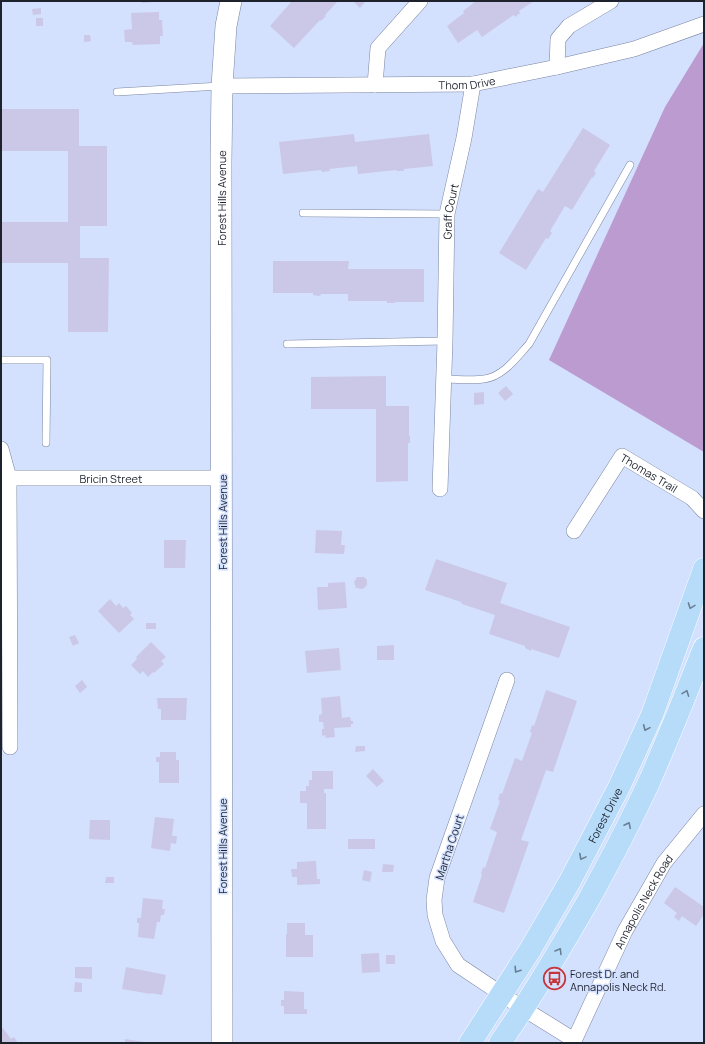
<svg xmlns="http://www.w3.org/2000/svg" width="705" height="1044" font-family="Manrope,sans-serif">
  <rect width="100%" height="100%" fill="#d3e0fe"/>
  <!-- forest -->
  <path fill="#bc9bd0" d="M704,43V452L549,360L665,107Z"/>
  <!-- building -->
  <path fill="#cbc8e7" d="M141,1H154V2L142,3Z
    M292,1H338L325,15L326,16L321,21L320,20L294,48L270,26Z
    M353,1H366L360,8Z
    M476,1H534L519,11L520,13L515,17L514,15L512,16L482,37L477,30L458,43L447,26L464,13L463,11Z
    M41,8V14L33,15L32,9Z
    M159,12V20H162L163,36H160V44L133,45L132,42H125L124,30L132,29L131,13Z
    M36,18H43V26H36Z
    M84,35H90L91,41L84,42Z
    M1,109H79V146H107V226H80V258H109L108,332H68V263H1V222H68V151H1Z
    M583,128L610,145L594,171L596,173L593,178L592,177L572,210L565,206L550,231L552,233L548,239L546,238L526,270L499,253L538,189L543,192Z
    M354,134L355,142L429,134L433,166L404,169V171H397L396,170L358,174L357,166L329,169L330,171L322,172L321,170L283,174L279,142Z
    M273,261H349L348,269H424V302H395V303H387V301H348V294H321V295L319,296L313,295V293H273Z
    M386,376V406H409V436H410V443H408V481L376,482V409H311V377Z
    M506,386L513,394L505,401L498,393Z
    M484,392V404L474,405V393Z
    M316,530L342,531L341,545H345L344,554L315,553Z
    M164,540H186L185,568H164Z
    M436,559L507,583L500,603L570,627L559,658L531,649V651L525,648V646L489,634L495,615L462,604L461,602L425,590Z
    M357,577H364L367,580V585L363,589L356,588L354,582Z
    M345,582L347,608L318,610L317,587H328V583Z
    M110,599L116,606L119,603L123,608L126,606L132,613L130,615L134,619L119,633L98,611Z
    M146,623H156V629H146Z
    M75,635L79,643L73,646L69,637Z
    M151,642L166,657L161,661L164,664L154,673L153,672L148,677L143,671L140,674L131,665L137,659L136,657Z
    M394,645V660H377V646Z
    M339,648L341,670L307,673L305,651Z
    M82,680L87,687L80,693L75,686Z
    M546,690L577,701L553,772L546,770L521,840L529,842L504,913L473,902L482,875L481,874L483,867L485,868L497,832L490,829L500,801L498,800L500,793L502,794L515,758L522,761L532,733L530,732L532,725L534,726Z
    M340,696L342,718L350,717L351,721H353V724H351V727L334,728L335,737L326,738L325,735L322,736V729H324L323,722H319V715L322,714L321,698Z
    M157,698H187L186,720H161V709H158Z
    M356,746H365V751L355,752Z
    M160,752H176V760H179V783H159V762H156V757H160Z
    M373,769L384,781L377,787L366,776Z
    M312,771H333V789H324V793H326V829H307V803H300V791H306V786H309V780H312Z
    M155,817L174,819L172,836H177L176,844L171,843L170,851L151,848Z
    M90,820H110V840L89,839Z
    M348,839H375V849H348Z
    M314,861H316L317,879H320V884L297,885V877H292L291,869H297V862Z
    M383,864L394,865L393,872H382Z
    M364,870L372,872L370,882L362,880Z
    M106,877H114V883H105Z
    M675,887L704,907V914L696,926L682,916L679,921L674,917L677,913L664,903Z
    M143,898L163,900L162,909H165L164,915H161L160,922H157L154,939L138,937L139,923H137V918H141Z
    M287,923H305V935H313V957H286V934H287Z
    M379,953L380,972L362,973L361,954Z
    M386,955H395V964H386Z
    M75,967H92V979L75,978Z
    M126,967L166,975L162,995L151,993V994L122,989Z
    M75,982L82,983V992H74Z
    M284,991L304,992V1009H307V1014H284V1006H281V1000H284Z
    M3,1028L11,1039L14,1037L18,1043H1V1029Z
    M125,1039L145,1042V1043H125Z"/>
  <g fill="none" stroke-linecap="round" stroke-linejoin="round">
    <defs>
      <path id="lane" d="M117,92L220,86
        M303,213L447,214
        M287,344L445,341
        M1,360H47L46,443
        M443,379C456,379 472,381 484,379C503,377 517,357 529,344L630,165"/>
      <g id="street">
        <path d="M557,67L558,39L569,26L611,1"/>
        <path d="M375,85L378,48L420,1"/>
        <path id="s1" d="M222,86L473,84L557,67L634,49L704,24"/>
        <path d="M1,449L9,478L10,747"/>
        <path id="s2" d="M1,478H222"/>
        <path id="s3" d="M440,489L445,341L447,214L464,138L473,84"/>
        <path id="s4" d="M574,531L622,456L692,498L704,511"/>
        <path d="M507,680L437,878L434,900L435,915L443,941L458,965L524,1009L574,1040"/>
        <path id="s5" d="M573,1043L625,931L664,863L704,814"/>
      </g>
      <g id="secondary">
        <path id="s6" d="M222,1043L221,162L222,86L226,26L231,1"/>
      </g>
      <g id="primary">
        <path id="s7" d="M470,1043L530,950L570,881L619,787L652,715L704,569"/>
        <path d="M500,1043C532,997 560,949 588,901C610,861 631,821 650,780C669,736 687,692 704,648"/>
      </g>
    </defs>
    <!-- lane casing -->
    <use href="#lane" stroke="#7985a0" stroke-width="8"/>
    <!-- street casing -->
    <use href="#street" stroke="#7985a0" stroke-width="16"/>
    <!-- secondary casing -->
    <use href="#secondary" stroke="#7985a0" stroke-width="22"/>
    <!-- primary casing -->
    <use href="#primary" stroke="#fff" stroke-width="23"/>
    <!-- lane -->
    <use href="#lane" stroke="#fff" stroke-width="7"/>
    <!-- street -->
    <use href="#street" stroke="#fff" stroke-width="15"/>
    <!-- secondary -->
    <use href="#secondary" stroke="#fff" stroke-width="21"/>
    <!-- primary -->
    <use href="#primary" stroke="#b6dcfa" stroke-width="22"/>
  </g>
  <!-- one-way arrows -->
  <defs><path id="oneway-chevron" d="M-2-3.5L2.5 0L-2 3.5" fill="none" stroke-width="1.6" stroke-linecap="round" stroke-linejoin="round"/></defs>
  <g stroke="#6a7f94">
    <use href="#oneway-chevron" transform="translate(691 606) rotate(110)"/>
    <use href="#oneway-chevron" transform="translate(686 693) rotate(-69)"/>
    <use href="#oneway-chevron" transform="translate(646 728) rotate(114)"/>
    <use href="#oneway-chevron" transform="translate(628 825) rotate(-64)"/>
    <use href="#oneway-chevron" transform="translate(582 857) rotate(118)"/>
    <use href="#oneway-chevron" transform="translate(559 951) rotate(-59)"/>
    <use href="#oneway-chevron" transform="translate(517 970) rotate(123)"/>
  </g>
  <!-- icons -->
  <defs>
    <symbol id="bus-ring" viewBox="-11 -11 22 22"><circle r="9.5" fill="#d3e0fe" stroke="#c5363c" stroke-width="1.5"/><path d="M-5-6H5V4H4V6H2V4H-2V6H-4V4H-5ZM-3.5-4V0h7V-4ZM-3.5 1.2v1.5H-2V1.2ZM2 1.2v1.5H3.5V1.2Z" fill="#c5363c"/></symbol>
  </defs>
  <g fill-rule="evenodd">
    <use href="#bus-ring" x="542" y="966" width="25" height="25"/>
  </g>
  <g text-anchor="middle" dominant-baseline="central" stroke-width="3" stroke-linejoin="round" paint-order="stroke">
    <!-- street labels -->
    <g font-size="11" fill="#1d222d" stroke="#d3e0fe">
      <text stroke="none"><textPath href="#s1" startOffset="245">Thom Drive</textPath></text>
      <text stroke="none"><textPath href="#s6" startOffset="845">Forest Hills Avenue</textPath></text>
      <text stroke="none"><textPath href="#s3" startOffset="278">Graff Court</textPath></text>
      <text stroke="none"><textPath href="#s4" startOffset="121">Thomas Trail</textPath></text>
      <text stroke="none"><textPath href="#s2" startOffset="110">Bricin Street</textPath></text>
      <text transform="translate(222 522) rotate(-90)">Forest Hills Avenue</text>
      <text stroke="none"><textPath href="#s7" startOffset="265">Forest Drive</textPath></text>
      <text transform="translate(222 846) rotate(-90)">Forest Hills Avenue</text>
      <text transform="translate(449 847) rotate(-72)">Martha Court</text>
      <text stroke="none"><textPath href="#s5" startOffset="158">Annapolis Neck Road</textPath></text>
    </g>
    <!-- poi labels -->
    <g font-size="11" fill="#1d222d" stroke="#d3e0fe" text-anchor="start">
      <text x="570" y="973">Forest Dr. and<tspan x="570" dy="13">Annapolis Neck Rd.</tspan></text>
    </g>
  </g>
  <!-- border -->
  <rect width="705" height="1044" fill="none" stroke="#1d222d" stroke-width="4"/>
</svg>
